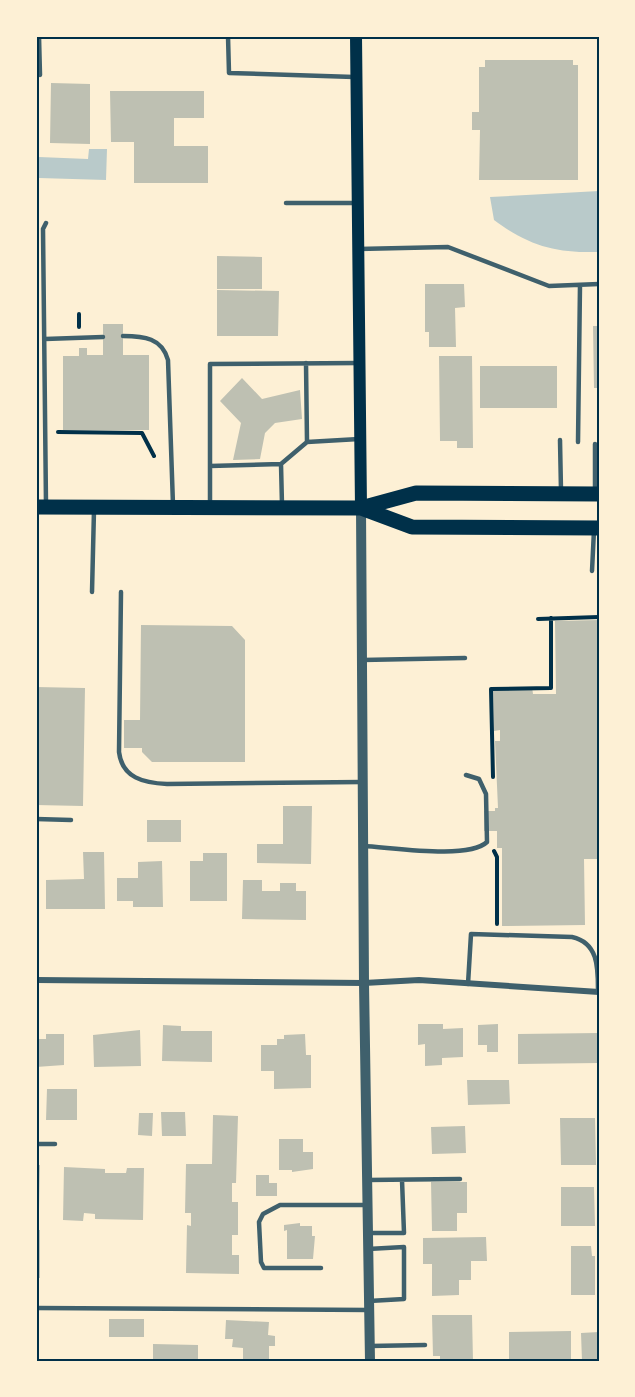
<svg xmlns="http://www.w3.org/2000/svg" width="635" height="1397" font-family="'Alegreya Sans',sans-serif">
  <rect width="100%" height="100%" fill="#fdf0d5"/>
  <!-- green -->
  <path fill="#b9caca" d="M89,149H107L106,180L39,178V157L88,159Z
    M599,191V252C556,253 529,246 494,220L490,197Z"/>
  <!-- building -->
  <path fill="#bec0b2" d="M485,60H573V65H578V180H479L480,130H472V112H479V67H485Z
    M51,83L90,84V144L50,143Z
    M110,91H204V118H174V146H208V183H134V142H111Z
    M217,256L262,257V289H217Z
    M425,284H464L465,307L455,308L456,347H429V332H425Z
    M217,290L279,291L278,336H217Z
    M103,324H123V355H149V430H63V356H79V348H87V355H103Z
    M593,326H599V388H594Z
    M439,356H472L473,448H457V441H440Z
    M480,366H557V408H480Z
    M242,378L262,399L300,390L302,419L275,423L265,433L260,459L233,460L241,423L220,401Z
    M599,620V859H584L585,925L502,926V848H497V831H484V811H495V808H498L495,741H500V730L494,731L493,687H532L533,694H556L555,621Z
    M141,625L232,626L245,640V762H152L142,752V748H124V720H140Z
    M36,687L85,688L83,806L36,805Z
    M283,806H312L311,864L257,863V844H283Z
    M147,820H181V842H147Z
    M83,852H104L105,909H46V880L84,879Z
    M203,853H227V901H190V861H203Z
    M162,861L163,907H133V901H117V878H138V862Z
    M243,880H262V891H280V883H296V891H306V920L242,919Z
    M418,1024H443V1029L463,1028V1057L442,1058V1065L425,1066V1044L418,1045Z
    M498,1024V1052H487V1045H478V1025Z
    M163,1025L181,1026V1031H212V1062L162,1061Z
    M140,1030L141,1066L94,1067L93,1035Z
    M599,1033V1063L518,1064V1034Z
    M46,1034H64V1065L36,1067V1039H46Z
    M305,1034L306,1055H311V1088L274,1089V1071H261V1045H277V1039H284V1035Z
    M467,1080H509L510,1104L468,1105Z
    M47,1089H77V1120H46Z
    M161,1112H185L186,1136H162Z
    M139,1113H153L152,1136L138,1135Z
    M213,1115L238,1116L236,1183H232V1202H238V1235H232V1255H239V1274L186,1273L187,1225L191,1226V1213H185L186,1164H212Z
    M560,1118H595L596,1165H561Z
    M465,1126L466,1153L432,1154L431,1127Z
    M279,1139H303V1152H313V1169L292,1172V1170H279Z
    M36,1165H40L39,1211H36Z
    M64,1167L105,1169V1173H126L127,1168H144L143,1220L95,1219V1214L84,1213L83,1221L63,1220Z
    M256,1175H269V1183H277V1196H256Z
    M431,1182H467V1213H457V1231H432Z
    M561,1187H594L595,1226H561Z
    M300,1223V1226H312V1236H315L313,1259H287V1230L284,1231V1225Z
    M36,1230H40V1278H36Z
    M486,1237L487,1261H471V1280H459V1295L432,1296V1264H423V1238Z
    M571,1246H591L592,1256H595V1295H571Z
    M432,1315H472L473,1361H440V1356H433Z
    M109,1319H144V1337H109Z
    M226,1320L269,1322L268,1335L275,1336V1346H269V1361H243V1348L232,1347L233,1339H225Z
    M571,1331V1361H509V1332Z
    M599,1332V1361H582L581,1333Z
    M153,1344L198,1345V1361H153Z"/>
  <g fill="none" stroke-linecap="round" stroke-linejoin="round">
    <!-- path -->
    <path stroke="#003049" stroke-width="4" d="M79,314V327
      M58,432L142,433L154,456
      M538,619L599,617
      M493,777L491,689L551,688V618
      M494,851L497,857V924"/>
    <!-- service -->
    <path stroke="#3f606c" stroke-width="4.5" d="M39,36L40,75
      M228,36L229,73L354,77
      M286,203H358
      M358,249L448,247L549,286L599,284
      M123,336C144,336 162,338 168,360L173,505
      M45,339L103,337
      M306,363L307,442
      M560,440L561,491
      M578,442L580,285
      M210,466L281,464
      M595,491V444
      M46,504L43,229L46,223
      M210,505V364L359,363
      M282,505L281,464L307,442L359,439
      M592,571L594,530
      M92,592L94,510
      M121,592L119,752C122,778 144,783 167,784L362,782
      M362,660L465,658
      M36,819L71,820
      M363,846C390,847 468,860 487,842L486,794L479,779L466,775
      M468,984L471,934L572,937C599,943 598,969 598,992
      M36,1144H55
      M367,1180L460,1179
      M368,1233H404L402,1180
      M368,1249L404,1247V1299L369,1301
      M321,1268H264L261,1262L259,1222L263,1214L280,1205H368
      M36,1308L369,1310
      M370,1346L425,1345"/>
    <!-- minor -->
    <path stroke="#3f606c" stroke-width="6" d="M36,980L364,983L419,980L599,992"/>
    <!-- tertiary -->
    <path stroke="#3f606c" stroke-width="10" d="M361,508L364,983L370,1361"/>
    <!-- secondary -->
    <path stroke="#003049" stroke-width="12" d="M356,36L361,508"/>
    <!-- primary -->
    <path stroke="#003049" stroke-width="15" d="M36,507L361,508L416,493L599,494
      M361,508L412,527L599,528"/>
  </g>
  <!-- border -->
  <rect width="635" height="1397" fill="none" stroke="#fdf0d5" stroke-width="75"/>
  <rect x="38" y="38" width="560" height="1322" fill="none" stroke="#003049" stroke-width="2"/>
</svg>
